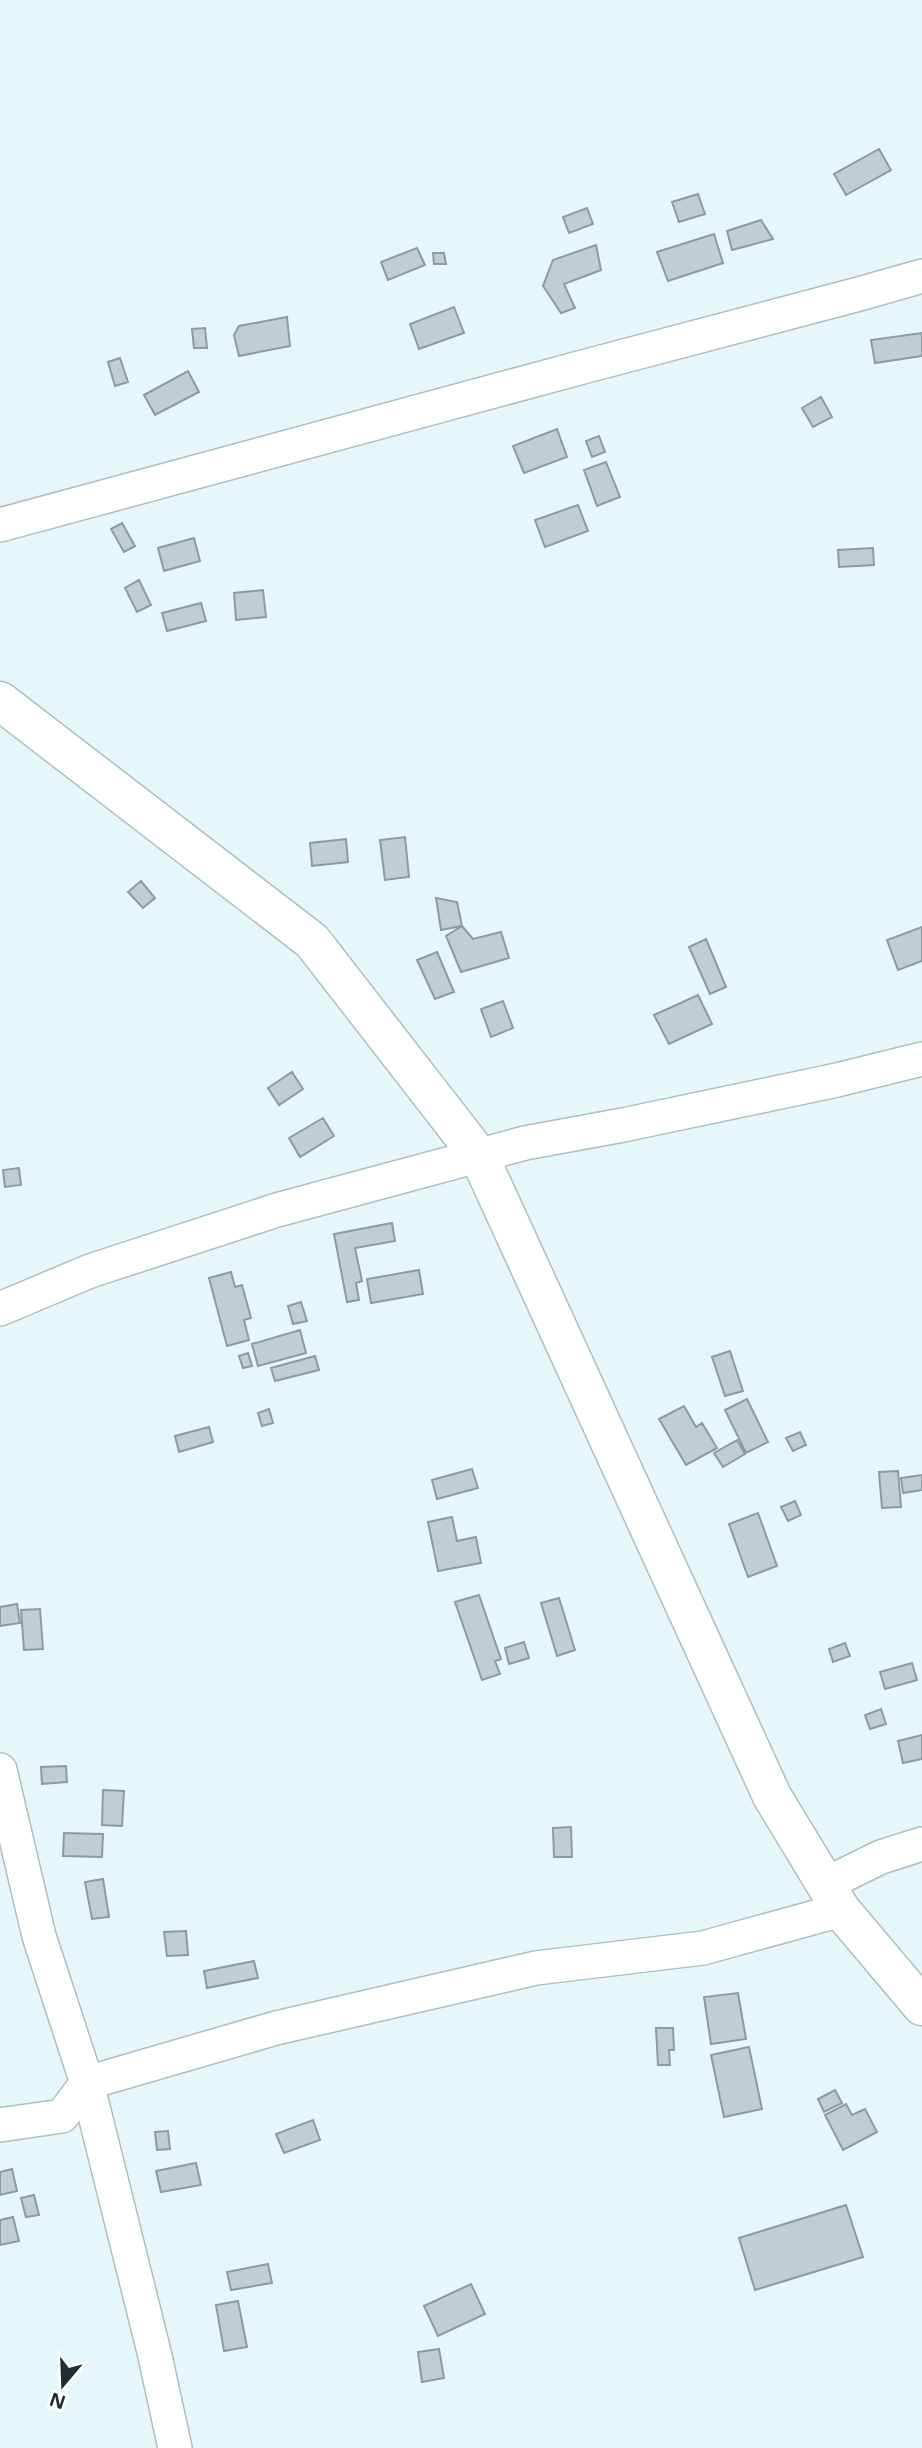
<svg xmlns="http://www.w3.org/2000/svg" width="922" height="2448" font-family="'Open Sans',sans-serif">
  <rect width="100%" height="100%" fill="#e6f7fa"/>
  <!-- building -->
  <path fill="#beced1" stroke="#8c9b9e" stroke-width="2" d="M879,149L891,170L846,195L834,174Z
    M698,194L705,214L679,222L672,202Z
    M587,208L593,224L569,233L563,217Z
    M761,220L773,239L732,250L727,231Z
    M714,234L723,263L668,281L657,252Z
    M596,245L601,270L564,284L575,308L561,313L543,286L553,260Z
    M417,248L425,265L388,280L381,262Z
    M433,253H444L446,264H434Z
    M454,307L464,333L419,349L410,324Z
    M287,317L290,346L239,356L234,335L239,326Z
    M205,328L207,348H194L192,329Z
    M922,333V356L875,363L871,340Z
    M120,358L128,382L115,386L108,362Z
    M188,371L199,392L155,415L144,395Z
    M821,397L832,417L813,427L802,408Z
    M557,429L567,457L524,473L513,446Z
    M599,436L605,452L592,457L586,441Z
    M606,462L620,497L597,506L584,470Z
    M578,505L588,531L545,547L535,520Z
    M122,523L135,546L124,552L111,529Z
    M194,538L200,561L164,571L158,548Z
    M873,548L874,565L839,567L838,550Z
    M139,580L151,605L137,612L125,588Z
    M263,590L266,617L236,620L234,593Z
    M201,603L206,621L167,631L162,613Z
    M405,837L409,877L385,880L380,840Z
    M346,839L348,862L312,866L310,843Z
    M141,881L155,898L143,908L128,892Z
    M436,898L457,902L462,926L441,930Z
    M462,926L473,939L501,932L509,958L461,972L446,936Z
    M922,927V961L898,970L887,940Z
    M706,939L726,987L710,994L689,947Z
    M437,952L454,992L435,999L417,960Z
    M698,995L712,1024L669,1044L654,1015Z
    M503,1001L513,1028L491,1037L481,1009Z
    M292,1072L303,1089L279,1105L268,1088Z
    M323,1118L334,1136L300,1157L289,1138Z
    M19,1168L21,1185L5,1187L3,1170Z
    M392,1223L395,1241L355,1248L362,1281L356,1283L359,1300L347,1302L334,1234Z
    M419,1270L423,1294L371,1303L367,1279Z
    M231,1272L235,1287L242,1285L251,1318L244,1320L249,1340L227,1346L209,1278Z
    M301,1302L307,1321L293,1324L288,1306Z
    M300,1330L306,1353L258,1366L252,1344Z
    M730,1351L743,1391L725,1396L712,1357Z
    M248,1353L252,1366L243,1368L239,1356Z
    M315,1356L319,1370L275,1381L271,1368Z
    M747,1399L768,1442L746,1453L725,1410Z
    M684,1406L696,1427L702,1423L717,1448L686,1465L659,1419Z
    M269,1409L273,1423L262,1426L258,1413Z
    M209,1427L213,1442L179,1452L175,1436Z
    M800,1432L806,1445L793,1451L786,1438Z
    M737,1440L745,1454L723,1467L714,1453Z
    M472,1469L478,1488L437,1499L432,1480Z
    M898,1471L901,1507L882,1508L879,1472Z
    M922,1475V1490L903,1493L901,1478Z
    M795,1501L801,1515L788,1521L781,1507Z
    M758,1513L777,1566L748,1577L729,1524Z
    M452,1517L457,1541L476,1537L481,1563L438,1571L428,1522Z
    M479,1595L501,1659L495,1661L500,1674L482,1680L455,1602Z
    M559,1598L575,1650L557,1656L541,1603Z
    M17,1604L20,1623L0,1626V1607Z
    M40,1609L43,1649L24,1650L21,1610Z
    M524,1642L529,1658L509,1664L505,1648Z
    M845,1643L850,1656L833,1662L829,1649Z
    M912,1663L917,1680L885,1689L880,1672Z
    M881,1709L886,1724L870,1729L865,1715Z
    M922,1735V1759L903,1763L898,1741Z
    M66,1766L67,1782L42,1784L41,1767Z
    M103,1790L124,1791L122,1826L102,1825Z
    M571,1827L572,1857H554L553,1828Z
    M64,1833L103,1834L102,1857L63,1856Z
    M103,1879L109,1917L92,1919L85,1882Z
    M186,1931L188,1955L167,1956L164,1932Z
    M254,1961L258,1978L207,1988L204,1971Z
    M738,1993L746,2039L711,2044L704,1997Z
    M656,2028H673L674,2050H669L670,2065H658Z
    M749,2047L762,2109L724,2117L711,2055Z
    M835,2090L842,2103L824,2112L818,2099Z
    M846,2104L852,2115L865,2109L877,2132L843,2150L825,2115Z
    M313,2120L320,2140L284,2153L276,2134Z
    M168,2131L170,2149L157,2150L155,2132Z
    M196,2163L201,2185L161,2192L156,2171Z
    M12,2169L17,2191L0,2195V2172Z
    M34,2195L39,2215L26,2217L21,2198Z
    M846,2205L863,2257L755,2290L739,2238Z
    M13,2217L19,2241L0,2245V2220Z
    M268,2264L272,2283L231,2290L227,2272Z
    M471,2284L485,2314L438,2336L424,2306Z
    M238,2301L247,2347L224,2351L216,2305Z
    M439,2349L444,2378L422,2382L418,2352Z"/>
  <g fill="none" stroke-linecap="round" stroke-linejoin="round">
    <defs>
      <path id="minor" d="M0,525L579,368L859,294L922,276
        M0,1309L90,1271L277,1210L525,1143L623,1125L837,1080L922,1059
        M0,1770L39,1936L87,2083L155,2356L175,2448
        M826,1884L881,1857L922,1844
        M0,2125L62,2116L87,2083L276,2028L536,1968L703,1948L841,1910"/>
      <path id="tertiary" d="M0,701L312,941L479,1156L772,1796L841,1910L922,2006"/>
    </defs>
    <!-- minor casing -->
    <use href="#minor" stroke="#aebec1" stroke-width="36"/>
    <!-- tertiary casing -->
    <use href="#tertiary" stroke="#aebec1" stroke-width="41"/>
    <!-- minor -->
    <use href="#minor" stroke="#fff" stroke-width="33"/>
    <!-- tertiary -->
    <use href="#tertiary" stroke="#fff" stroke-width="38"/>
  </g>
  <!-- north arrow -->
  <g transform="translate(63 2385) rotate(199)" stroke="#ffffff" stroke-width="5" paint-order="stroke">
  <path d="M0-5L12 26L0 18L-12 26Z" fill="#262c2e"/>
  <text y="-10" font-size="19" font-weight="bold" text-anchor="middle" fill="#262c2e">N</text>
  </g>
</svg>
